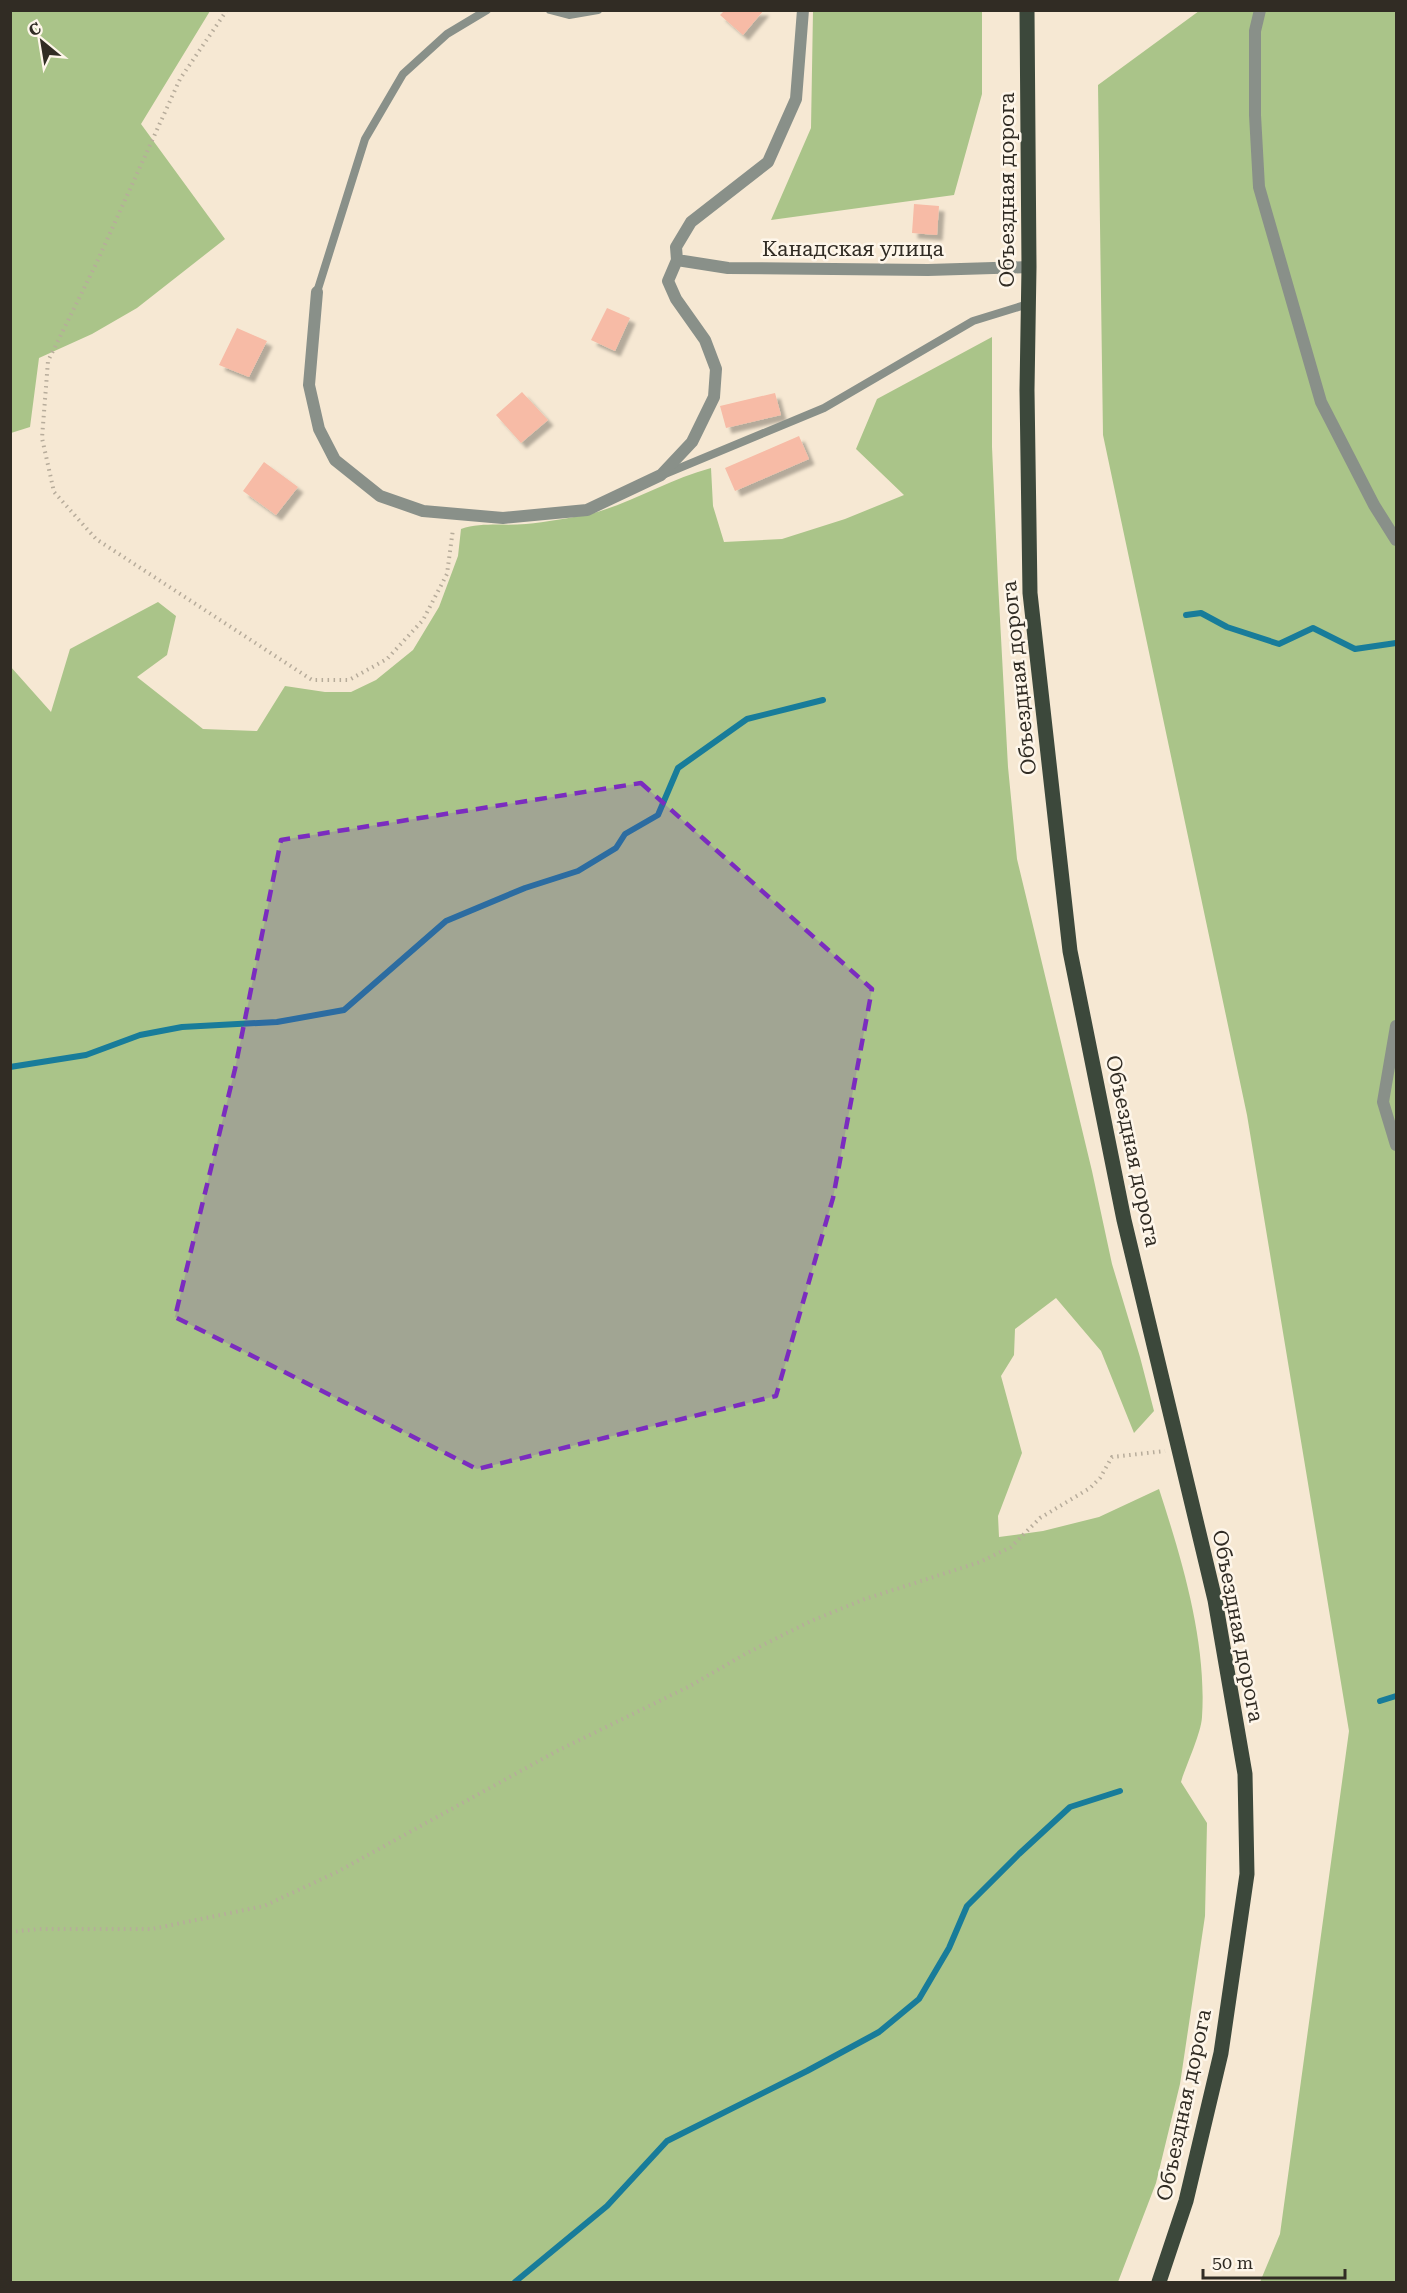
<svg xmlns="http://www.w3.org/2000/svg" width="1407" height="2293" font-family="'Roboto Serif',serif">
  <defs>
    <filter id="shadow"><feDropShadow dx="5.5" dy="5.5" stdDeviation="1.5" flood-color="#0004"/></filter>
  </defs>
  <rect width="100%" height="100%" fill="#f6e8d3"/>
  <!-- green -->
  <path fill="#aac489" d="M11,10L210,11L141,124L225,239L137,308L92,334L39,358L30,427L11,433Z
    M813,11H982V94L954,195L771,220L811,128Z
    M1199,11H1396V2282H1260L1280,2234L1349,1731L1247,1115L1103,435L1098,85Z
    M992,337V447L998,582L1008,767L1017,859L1092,1171L1112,1264L1140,1357L1154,1411L1134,1433L1101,1351L1056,1298L1015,1329L1014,1355L1001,1376L1022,1453L998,1516L999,1537L1043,1531L1099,1517L1159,1489C1182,1560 1207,1642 1202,1717C1201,1734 1186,1765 1181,1782L1207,1823L1205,1916L1180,2084L1156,2183L1118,2282H11L10,666L51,712L70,649L158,602L176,616L167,655L137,677L203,729L257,731L285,686L325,692H351L376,680L413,650L439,607L458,556L461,529C482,522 504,526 526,524C546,522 569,518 590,514C632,503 669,479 711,468L713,506L724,542L782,539L845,519L904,495L856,449L877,399Z"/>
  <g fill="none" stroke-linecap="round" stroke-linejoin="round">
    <!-- stream -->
    <path stroke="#187c9a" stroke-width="6" d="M1186,615L1201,613L1227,627L1279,644L1313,628L1355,649L1396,643
      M10,1067L86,1055L140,1035L182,1027L277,1022L344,1010L446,921L525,888L578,871L616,848L625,834L658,815L678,768L747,719L823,700
      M1380,1701L1396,1696
      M515,2282L607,2206L667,2141L807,2071L879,2032L919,1999L949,1948L967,1906L1019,1854L1070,1807L1120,1791"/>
  </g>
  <!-- building -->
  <path fill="#f7bba6" filter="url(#shadow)" d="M725,10H764L743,35L720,15Z
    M914,204L939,206L937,235L912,233Z
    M607,308L630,318L615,351L591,340Z
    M237,328L267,341L249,377L219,365Z
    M522,392L548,420L521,443L496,415Z
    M775,393L781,415L726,428L720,406Z
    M799,436L809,459L735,491L725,468Z
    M264,462L298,487L276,515L243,491Z"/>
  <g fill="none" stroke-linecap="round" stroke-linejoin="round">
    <!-- path -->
    <path stroke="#b7ac9b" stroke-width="4" stroke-dasharray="1.5 4.5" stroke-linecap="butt" d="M227,10L180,79L96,264L48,361L42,438L54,492L96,539L312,680H349L387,659L423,620L447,574L453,529
      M10,1932L39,1929H152L264,1906L337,1872L557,1751L688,1687L745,1654L811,1621L865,1599L980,1562L1011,1547L1040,1518L1090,1488L1100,1478L1112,1457L1165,1451"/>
    <!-- service -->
    <path stroke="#899089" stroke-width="8" d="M550,10L569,15L598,10
      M317,292L365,139L403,74L447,34L487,10
      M665,474L824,408L973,321L1028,304"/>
    <!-- minor -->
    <path stroke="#899089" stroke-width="12" d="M803,10L796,99L768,162L691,222L676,247L677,260L728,268L928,270L1029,267
      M1260,10L1255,31V115L1259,187L1321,402L1374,505L1396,540
      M317,292L309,385L319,429L335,460L380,496L423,511L503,518L587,510L661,475L692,442L714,397L716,369L705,340L676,299L668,281L677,260
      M1396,1026L1383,1102L1396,1145"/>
    <!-- primary -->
    <path stroke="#3c483b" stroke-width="15" d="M1027,10L1029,267L1027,390L1030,593L1070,951L1124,1220L1215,1600L1245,1774L1247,1874L1221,2053L1186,2201L1159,2282"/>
  </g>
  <!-- marked area -->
  <path fill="#7b2cbf" fill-opacity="0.2" stroke="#7b2cbf" stroke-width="4.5" stroke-dasharray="12 8" stroke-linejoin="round" d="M641,783L872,989L833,1198L776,1396L477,1469L175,1317L235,1069L281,840Z"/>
  <g text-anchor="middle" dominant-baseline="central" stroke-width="5" stroke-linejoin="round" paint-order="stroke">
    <!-- street labels -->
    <g font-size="21" fill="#312c24" stroke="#fef6ea">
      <text transform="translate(1007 190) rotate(-90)">Объездная дорога</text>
      <text x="853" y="249">Канадская улица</text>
      <text transform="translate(1019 678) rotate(-96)">Объездная дорога</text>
      <text transform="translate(1133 1151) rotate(78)">Объездная дорога</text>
      <text transform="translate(1238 1626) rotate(79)">Объездная дорога</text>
      <text transform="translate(1184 2105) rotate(-78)">Объездная дорога</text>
    </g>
  </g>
  <!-- border -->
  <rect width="1407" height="2293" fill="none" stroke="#312c24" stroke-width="24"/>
  <!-- north arrow -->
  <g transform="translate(42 42) rotate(330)" stroke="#fef6ea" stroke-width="4.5" paint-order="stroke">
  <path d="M0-4.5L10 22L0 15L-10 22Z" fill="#312c24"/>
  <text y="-9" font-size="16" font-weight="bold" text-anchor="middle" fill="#312c24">С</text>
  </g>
  <!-- scale -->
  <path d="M1203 2269v9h142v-9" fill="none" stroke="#312c24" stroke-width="3"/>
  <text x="1212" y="2269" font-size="18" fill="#312c24" stroke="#fef6ea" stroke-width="4.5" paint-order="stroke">50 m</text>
</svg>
